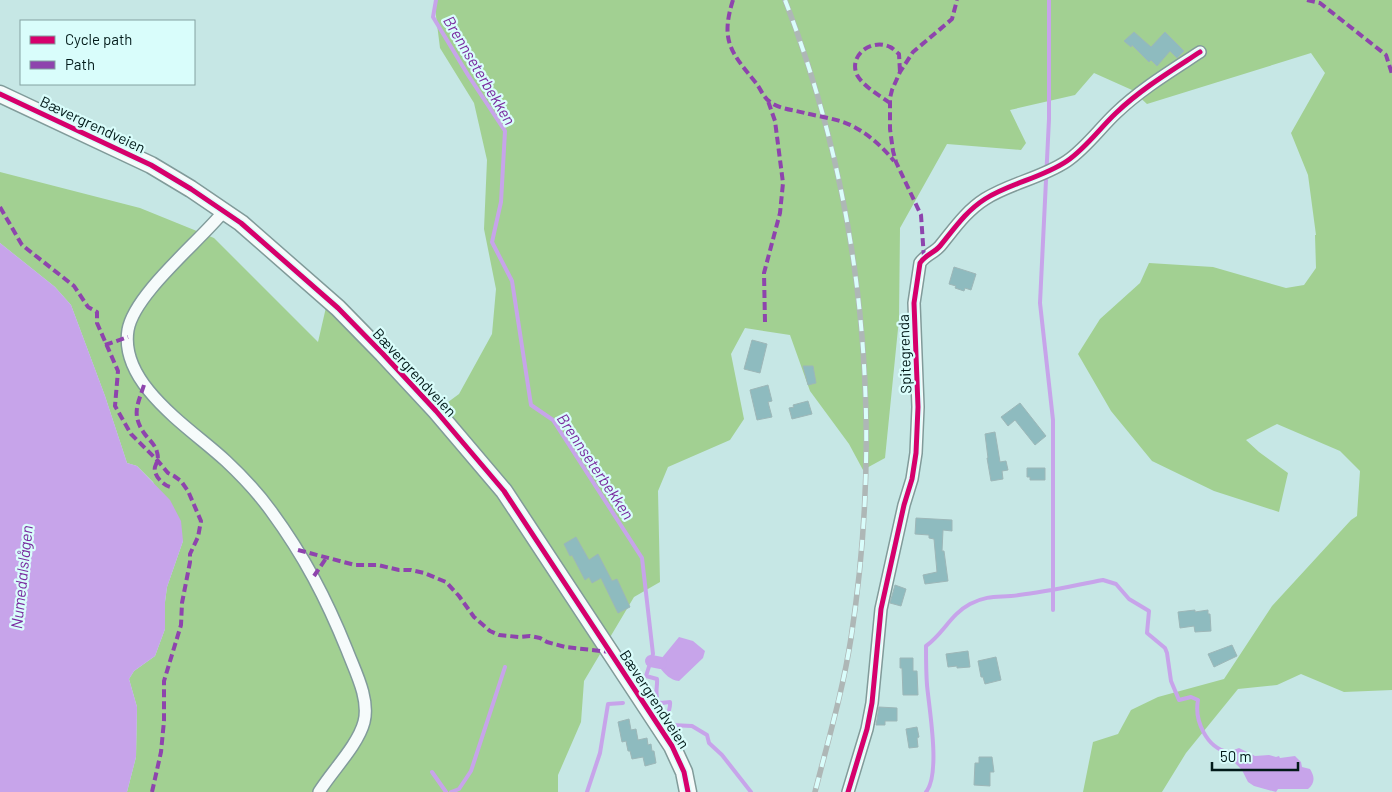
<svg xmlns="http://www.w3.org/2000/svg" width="1392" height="792" font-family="Barlow,sans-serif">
  <rect width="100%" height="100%" fill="#c6e7e5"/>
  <!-- forest -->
  <path fill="#a2d092" d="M434,0H1392V690L1344,692L1301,674L1277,685L1238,689L1186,753L1162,792H1083L1093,742L1118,734L1131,710L1158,697L1224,679L1272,606L1351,520L1357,516L1360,471L1340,451L1277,424L1246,440L1259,452L1288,473L1279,512L1214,491L1152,461L1111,411L1078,354L1100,319L1140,283L1149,263L1213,267L1286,288L1304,285L1316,268L1315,235H1316L1308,175L1291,133L1325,73L1311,53L1147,104L1132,90L1094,73L1075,95L1010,110L1026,143L1021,150L947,144L900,228L899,319L885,458L863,470L849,444L810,391L790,335L745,328L731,354L744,419L730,440L668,467L658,491L660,582L634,597L584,681L581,722L558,775V792H127L136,757L137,707L129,679L134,671L155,656L165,629V602L167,587L183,541L153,482L137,466L127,463L105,396L71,305L55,287L0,243V172L140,208L214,238L318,342L327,303L440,408L459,394L492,334L496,289L484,229L487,160L474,103L440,48Z"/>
  <!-- water -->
  <path fill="#c7a4ea" d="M0,243L55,287L71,305L105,396L127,463L137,466L170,500L181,521L183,541L167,587L165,602V629L155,656L134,671L129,679L137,707L136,757L127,792H0Z
    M679,637L693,641L705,651L703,658L679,681C670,680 665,674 660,668L661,659Z
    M1239,748L1255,756L1269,755L1276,757L1279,756L1280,758L1295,756L1301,762L1302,767L1310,769C1315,777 1315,783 1308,789H1278L1276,792L1254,786L1248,782L1242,770L1230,758L1228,752Z"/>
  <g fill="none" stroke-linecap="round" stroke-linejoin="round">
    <!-- stream -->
    <path stroke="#c7a4ea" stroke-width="4" d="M436,0L433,17L468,75L505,131L501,202L492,242L512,281L531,405L553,420L642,558L653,654L646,676L657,679C658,685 653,701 661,703C664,703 667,702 670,702C671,708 667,714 667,720L671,725L692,726L707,735L709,743L722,755L751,792
      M1049,0V119L1040,303L1053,420V610
      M432,772L446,792
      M451,792L459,789L471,771L505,667
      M587,792L600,753L608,704L623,703
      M926,792C941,774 929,708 927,685C926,672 926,659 926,646C943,634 951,614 970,604C989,594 1000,598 1019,595C1047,592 1076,585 1103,580L1116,584L1129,599L1149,611L1147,633L1165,648L1167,653L1171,681L1179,700L1191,697L1198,700C1194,721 1207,748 1228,752"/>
    <!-- canal -->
    <path stroke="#c7a4ea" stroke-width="12" d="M651,661L661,663"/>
  </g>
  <!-- building -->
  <path fill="#8ebbbf" stroke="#9db7b8" d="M1134,32L1151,47L1165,32L1184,51L1177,58L1170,51L1157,66L1151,60L1149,62L1132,45L1131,47L1124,41Z
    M954,267L976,274L971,290L965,288L964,291L955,288L956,286L949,284Z
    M752,340L767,344L760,373L744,369Z
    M803,366H813L816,383L808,385Z
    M768,385L772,401L768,402L772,417L757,420L750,390Z
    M808,401L812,414L792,419L789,408L794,407L793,405Z
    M1020,403L1046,436L1035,445L1015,420L1008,426L1001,417Z
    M995,432L1000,462L1006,461L1008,470L1002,471L1003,479L991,481L987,458H988L985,434Z
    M1027,468H1045V480H1030V477H1027Z
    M916,518L952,520V531L943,530L942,551H944L948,581L925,584L923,575L937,572L934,539L929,538V535L915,534Z
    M576,537L589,560L598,554L612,581L617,579L630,607L618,613L601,578L592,583L589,577L585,580L572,555L570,556L564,544Z
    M895,585L906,589L901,606L890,603Z
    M1195,610V612L1208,610V614H1210L1211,631L1195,632L1194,626L1180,628L1178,612Z
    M1232,645L1237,656L1214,667L1208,654Z
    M968,651L970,667L957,668V666L948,667L946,654Z
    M996,657L1001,680L985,684L983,677H981L978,661Z
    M900,658H913V671H917L918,695H903L902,668H900Z
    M879,707L897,708V721H885V725H876Z
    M629,719L631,730L636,729L638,740L647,738L648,745L651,744L652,751H654L656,763L645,766L643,757L632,759L630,751H628L626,741L622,742L618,722Z
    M917,727L919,737L917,738L918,747L909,748L906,729Z
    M979,757H992L994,772H990V786L974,785L975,763H979Z"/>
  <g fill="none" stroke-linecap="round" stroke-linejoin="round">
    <defs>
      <path id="minor" d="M224,211C200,241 134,294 128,330C119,385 192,429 226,461C242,476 258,493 271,511C304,556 326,598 347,650C355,671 370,699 364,722C358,745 332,771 319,792
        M848,792L867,729L872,703L881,609L904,505L912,479L916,453L918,407L914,303L920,263C925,255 934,253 940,246C954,229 966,211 985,199C1010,183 1042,178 1067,161C1086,148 1100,128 1116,113C1141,89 1171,71 1200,52"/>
      <path id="secondary" d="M0,94L151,165L191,189L241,223L338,308L383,354L436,411L504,491L672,746L684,772L688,792"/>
    </defs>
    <!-- minor casing -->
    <use href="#minor" stroke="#819b9a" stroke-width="14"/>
    <!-- secondary casing -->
    <use href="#secondary" stroke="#819b9a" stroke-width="19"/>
    <!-- minor -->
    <use href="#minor" stroke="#f6fbfb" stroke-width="11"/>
    <!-- secondary -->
    <use href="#secondary" stroke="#f6fbfb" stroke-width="16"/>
    <defs>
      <path id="rail" d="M785,0C864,204 884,422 851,638C843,690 828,741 815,792"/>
    </defs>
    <!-- rail casing -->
    <use href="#rail" stroke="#aeb7b6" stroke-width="5.5"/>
    <!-- rail -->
    <use href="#rail" stroke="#d9fdfb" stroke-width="4" stroke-dasharray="11" stroke-linecap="butt"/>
    <!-- quiet -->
    <path stroke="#8e44ad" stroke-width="4" stroke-dasharray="8 4" stroke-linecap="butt" d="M733,0C720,41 731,52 756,83C760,88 764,98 769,101C778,109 794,110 805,113C817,116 831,118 843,122C863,129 881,145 894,161
      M1307,0L1320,3L1386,55L1392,74
      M890,103C879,95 864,87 857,75C848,55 872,38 890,47C893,48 896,52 899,54L900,72
      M0,207L22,245L74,286L88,307L97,312V323L118,371L115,406L131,434L158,461L168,473L174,476L181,481L188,491L201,521L198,537L190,554V562L182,603L181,625L164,681V721L161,752L152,792
      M924,258L921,215L896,162L893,151L890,129V98L892,90L900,72L913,52L952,19L957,0
      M765,322L764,273L780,213L783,183L775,121L768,101
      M105,345L128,337
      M144,385C138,404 131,414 144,433C148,439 155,444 157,452C159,459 157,461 155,467C153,475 163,485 170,487
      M298,550L355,565H378L399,570H411L424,573L446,582L459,596L474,617L490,631L499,635L519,637L530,636L540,638L547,642L565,647L610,652
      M314,576L327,557"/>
    <defs>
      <path id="cycleway" d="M0,94L151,165L191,189L241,223L338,308L383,354L436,411L504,491L672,746L684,772L688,792
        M848,792L867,729L872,703L881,609L904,505L912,479L916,453L918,407L914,303L920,263C925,255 934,253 940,246C954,229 966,211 985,199C1010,183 1042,178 1067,161C1086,148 1100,128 1116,113C1141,89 1171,71 1200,52"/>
    </defs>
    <!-- cycleway casing -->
    <use href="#cycleway" stroke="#d9fdfb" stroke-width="8"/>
    <!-- cycleway -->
    <use href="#cycleway" stroke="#d6006c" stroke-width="5"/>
  </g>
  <g text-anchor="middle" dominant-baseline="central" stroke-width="4.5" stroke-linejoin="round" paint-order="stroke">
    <!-- street labels -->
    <g font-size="15" fill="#021a19" stroke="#d9fdfb">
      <text transform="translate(93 124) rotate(25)">Bævergrendveien</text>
      <text transform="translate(904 354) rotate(-92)">Spitegrenda</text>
      <text transform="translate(415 372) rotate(47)">Bævergrendveien</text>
      <text transform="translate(655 699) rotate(57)">Bævergrendveien</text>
    </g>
    <!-- water labels -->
    <g font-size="16" font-style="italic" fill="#792a9f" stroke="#d9fdfb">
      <text transform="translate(480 70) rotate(59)">Brennseterbekken</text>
      <text transform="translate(596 466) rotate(56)">Brennseterbekken</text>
      <text transform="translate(21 577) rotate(-84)">Numedalslågen</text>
    </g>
  </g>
  <!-- legend -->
  <rect x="20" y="20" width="175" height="65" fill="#d9fdfb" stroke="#83a2a1"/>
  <rect x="30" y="36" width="25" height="8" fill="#d6006c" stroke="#83a2a1"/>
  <text x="65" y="45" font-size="15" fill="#021a19">Cycle path</text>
  <rect x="30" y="61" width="25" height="8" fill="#8e44ad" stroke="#83a2a1"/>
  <text x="65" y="70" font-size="15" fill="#021a19">Path</text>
  <!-- scale -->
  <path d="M1212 762v8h86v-8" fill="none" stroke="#021a19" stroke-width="2.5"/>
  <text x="1220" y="762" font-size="15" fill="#021a19" stroke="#d9fdfb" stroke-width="4" paint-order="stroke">50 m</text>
</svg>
